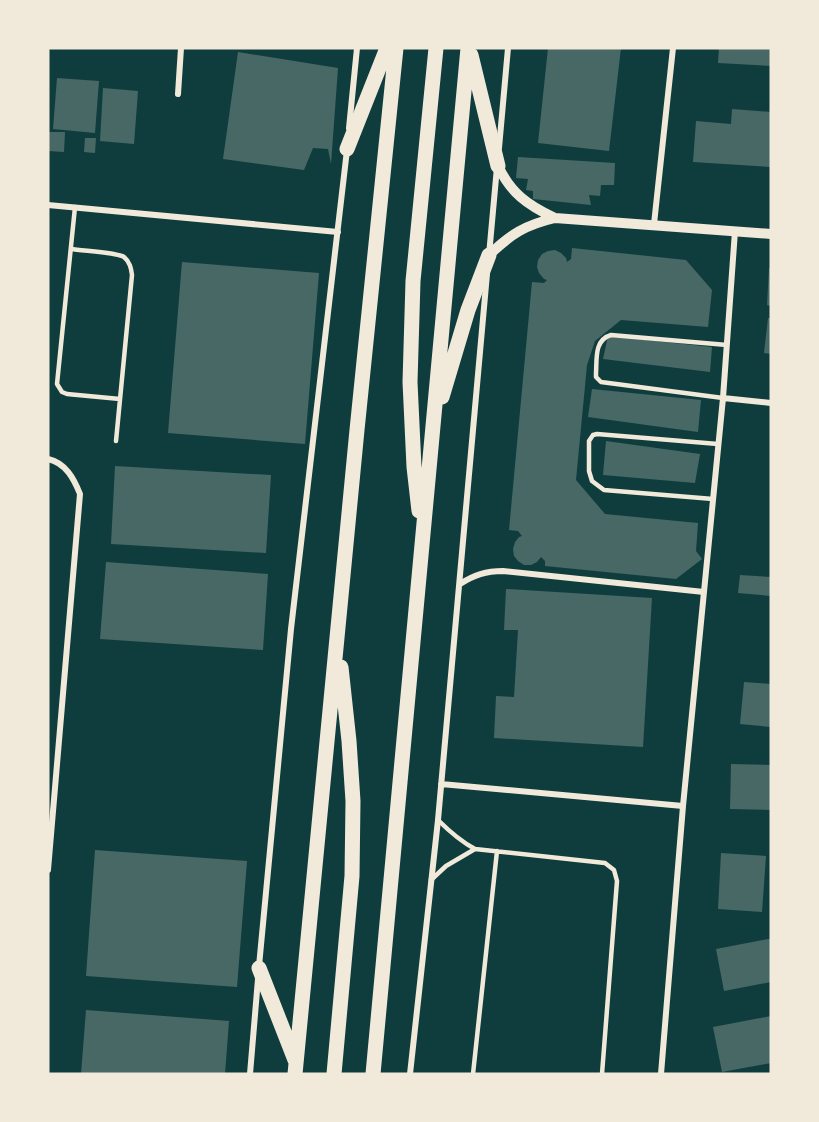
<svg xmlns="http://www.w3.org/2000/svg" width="819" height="1122" font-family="Rubik,sans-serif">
  <rect width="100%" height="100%" fill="#0f3d3e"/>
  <!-- building -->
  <path fill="#486865" d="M548,48H621L609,151L538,143Z
    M719,48H771V66L718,63Z
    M238,52L338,68L331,164L328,149L313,148L304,170L223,159Z
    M57,78L99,81L95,133L53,129Z
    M103,88L138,91L134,144L100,141Z
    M732,109L771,112V167L693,162L696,121L731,124Z
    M48,132H65L64,152L48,151Z
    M85,138H96L95,153L84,152Z
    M518,157L615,163L614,185H601L600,196L589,195L591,205L533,199V191L526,190L528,179L516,178Z
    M572,248L686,260L712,290L708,327L621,320L595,341L587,365L576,480L605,514L698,523L696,551L702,559L676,579L545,566V561L541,557L537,562L531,565H524L518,561L514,556L513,549L515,542L519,537L522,536L518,531L509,530L532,282L544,283L547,280L544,279L539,273L537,267L538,260L542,254L548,251L555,250L561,253L566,258L567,262L571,259Z
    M182,262L319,273L305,444L168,433Z
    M769,268H771V306L767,305Z
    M768,318H771V354L764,353Z
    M608,336L712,347L710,372L603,359Z
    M592,389L701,400L698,432L588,417Z
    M606,441L700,454L695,483L603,475Z
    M115,466L271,475L266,553L111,544Z
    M106,562L268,574L263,650L100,639Z
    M740,575L771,577V596L738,593Z
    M506,589L652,598L643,747L494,738L496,696L514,697L518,630H504Z
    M744,682L771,684V727L740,724Z
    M731,764L771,765V810L730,809Z
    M95,850L247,861L237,987L86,976Z
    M721,853L766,856L762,912L718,909Z
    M768,939H771V982L724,991L716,949Z
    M86,1010L229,1021L225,1074H81Z
    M771,1016V1063L722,1072L713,1027Z"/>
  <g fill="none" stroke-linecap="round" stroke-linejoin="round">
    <!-- service -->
    <path stroke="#f1e9da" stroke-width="4.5" d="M75,207L57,384L62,392L67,394L120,399
      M71,249C82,251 116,252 124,257C130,262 131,268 132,275L116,441
      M723,398L601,382L596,377V373C597,359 594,340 611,335L727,345
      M713,499L604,490L592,481L589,471V441L593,435L597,434L718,444
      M438,820C450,832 460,841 475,849L605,863L614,870L617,881L602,1074
      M431,880L446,866L475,849
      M473,1074L497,851"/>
    <!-- minor -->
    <path stroke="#f1e9da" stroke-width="6" d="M178,94L181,48
      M349,128L357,48
      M499,148L508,48
      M48,205L338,232
      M654,224L673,48
      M489,255L497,167
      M723,398L771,403
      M48,459C66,463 74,479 80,494L48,870
      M460,584C474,575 486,571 503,571L704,592
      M441,784L683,806
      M259,966L291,629L347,150
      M250,1074L258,979
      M410,1074L438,820L487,274
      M661,1074L683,806L723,398L735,231"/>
    <!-- tertiary -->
    <path stroke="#f1e9da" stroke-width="10" d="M498,166C511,193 527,205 555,218
      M489,255C511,234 525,225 555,218L771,234"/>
    <!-- trunk -->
    <path stroke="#f1e9da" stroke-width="15" d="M471,55L498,166
      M347,149L387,48
      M442,397L468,310L489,255
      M419,511L414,467L410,382L413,281L436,48
      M259,968L295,1060
      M295,1074L357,430L396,48
      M334,1074L352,876L353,801L349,741L341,667
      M373,1074C405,732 436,390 468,48"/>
  </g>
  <!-- border -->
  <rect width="819" height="1122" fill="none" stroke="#f1e9da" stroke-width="99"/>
</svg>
